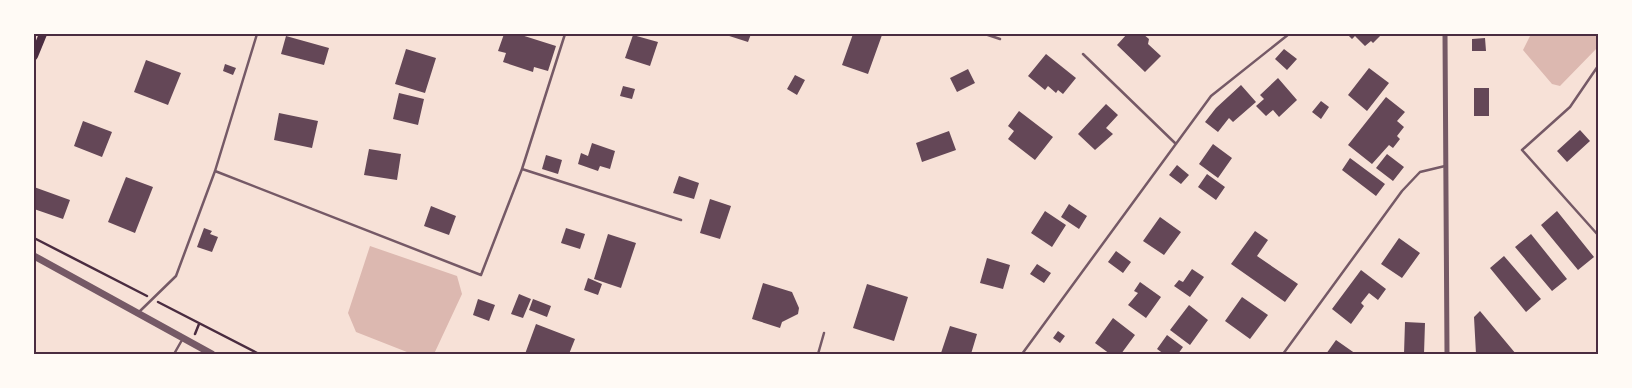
<svg xmlns="http://www.w3.org/2000/svg" width="1632" height="388" font-family="Raleway,sans-serif">
  <rect width="100%" height="100%" fill="#f7e1d7"/>
  <!-- water -->
  <path fill="#dcb8b0" d="M1531,34H1598V47L1560,86L1552,84L1523,50Z
    M370,246L457,276L462,294L434,354H412L356,332L348,313Z"/>
  <!-- building -->
  <path fill="#644757" d="M504,34H518L556,46L548,71L534,67L533,72L503,62L506,53L498,51Z
    M723,34H751L748,42Z
    M853,34L882,35L868,74L842,65Z
    M1127,34H1143L1149,39L1148,44L1161,56L1145,72L1117,45Z
    M1347,34H1382L1373,43L1371,41L1365,46L1355,36L1352,39Z
    M633,35L658,42L650,66L625,58Z
    M286,36L329,48L324,65L281,54Z
    M1485,38L1486,51H1472V39Z
    M406,49L436,58L425,93L395,84Z
    M1284,49L1297,59L1287,70L1275,59Z
    M1046,54L1076,78L1063,94L1058,90L1056,93L1048,86L1045,90L1028,76Z
    M146,60L181,73L168,105L134,92Z
    M225,64L236,68L233,75L223,71Z
    M1369,68L1389,83L1367,111L1348,95Z
    M968,69L975,83L957,92L950,78Z
    M795,75L805,80L797,95L787,89Z
    M1278,78L1297,100L1279,117L1273,110L1266,116L1256,106L1264,99L1260,95Z
    M1241,85L1256,102L1233,122L1229,118L1218,132L1205,122L1216,108Z
    M623,86L635,89L632,99L620,96Z
    M1474,88H1489V116H1474Z
    M399,93L424,99L418,125L393,119Z
    M1386,97L1405,112L1397,121L1404,127L1397,136L1400,139L1393,148L1389,145L1372,164L1348,145Z
    M1321,101L1329,107L1321,119L1312,112Z
    M1106,104L1118,115L1106,128L1113,134L1095,150L1078,134Z
    M1019,111L1053,137L1035,160L1008,139L1014,131L1008,126Z
    M279,113L318,121L312,148L274,140Z
    M83,121L112,132L102,157L74,146Z
    M1580,130L1590,141L1567,162L1557,151Z
    M949,131L956,150L922,162L916,143Z
    M592,143L615,151L610,169L600,166L598,171L578,164L581,153L588,156Z
    M1213,144L1232,158L1218,178L1199,164Z
    M369,149L401,154L397,180L364,175Z
    M1387,154L1404,167L1393,181L1376,168Z
    M546,155L562,160L558,174L542,169Z
    M1350,158L1385,184L1376,196L1342,170Z
    M1177,165L1189,175L1181,184L1169,175Z
    M1207,174L1225,187L1216,200L1198,187Z
    M679,176L699,183L694,199L673,193Z
    M126,177L153,187L135,233L108,222Z
    M34,187L70,200L63,219L34,209Z
    M710,199L731,206L720,239L700,233Z
    M1069,204L1087,216L1079,229L1061,217Z
    M431,206L456,216L449,235L424,226Z
    M1045,211L1066,225L1052,247L1031,233Z
    M1557,211L1594,257L1578,270L1541,225Z
    M1160,217L1181,232L1164,255L1143,241Z
    M204,228L212,231L210,234L218,237L212,252L197,247Z
    M566,228L585,234L580,249L561,243Z
    M1255,231L1268,240L1257,256L1298,284L1285,302L1231,264Z
    M608,234L636,243L621,288L594,279Z
    M1531,234L1567,279L1552,291L1515,247Z
    M1399,238L1420,253L1402,278L1381,264Z
    M1116,251L1131,262L1123,273L1108,262Z
    M1504,256L1541,299L1526,312L1490,268Z
    M987,258L1010,265L1003,289L980,283Z
    M1037,264L1051,273L1044,283L1030,274Z
    M1192,269L1204,277L1190,297L1174,286L1179,280L1183,282Z
    M1361,270L1386,289L1378,300L1369,293L1361,303L1364,306L1351,324L1332,309Z
    M588,278L602,284L598,295L584,290Z
    M1140,282L1161,297L1146,318L1128,305L1138,293L1134,291Z
    M763,283L792,292L799,308L798,314L782,322L780,328L752,319Z
    M867,284L908,297L894,341L853,328Z
    M519,294L531,299L523,318L511,314Z
    M1242,297L1268,315L1250,339L1225,321Z
    M478,299L495,305L489,321L473,315Z
    M533,299L551,306L547,317L529,310Z
    M1189,305L1208,320L1190,345L1170,330Z
    M1480,311L1516,354H1476L1474,317Z
    M1113,318L1135,335L1121,354H1110L1095,343Z
    M1405,322L1425,323L1424,354H1404Z
    M536,324L575,339L569,354H525Z
    M950,326L977,334L971,354L941,353Z
    M1058,331L1065,336L1060,343L1053,338Z
    M1167,335L1183,347L1178,354H1164L1157,349Z
    M1336,340L1356,354H1326Z"/>
  <g fill="none" stroke-linecap="round" stroke-linejoin="round">
    <!-- path -->
    <path stroke="#4a2c40" stroke-width="2.5" d="M34,238L147,296
      M158,302L259,354
      M195,334L199,324"/>
    <!-- service -->
    <path stroke="#755966" stroke-width="2.5" d="M565,34L522,169L681,220
      M985,34L1000,39
      M1083,54L1176,144
      M1598,66L1570,107L1522,150L1598,235
      M215,171L481,275L522,169
      M139,312L176,276L215,171L257,34
      M174,354L182,340
      M818,354L824,333
      M1022,354L1211,96L1289,34
      M1283,354L1402,191L1420,172L1445,166"/>
    <!-- minor -->
    <path stroke="#755966" stroke-width="5" d="M1445,34L1447,354"/>
    <!-- tertiary -->
    <path stroke="#755966" stroke-width="7" d="M34,256L212,354"/>
    <!-- secondary -->
    <path stroke="#4a2c40" stroke-width="8" d="M34,56L43,34"/>
  </g>
  <!-- border -->
  <rect width="1632" height="388" fill="none" stroke="#fffaf5" stroke-width="70"/>
  <rect x="35" y="35" width="1562" height="318" fill="none" stroke="#4a2c40" stroke-width="2"/>
</svg>
